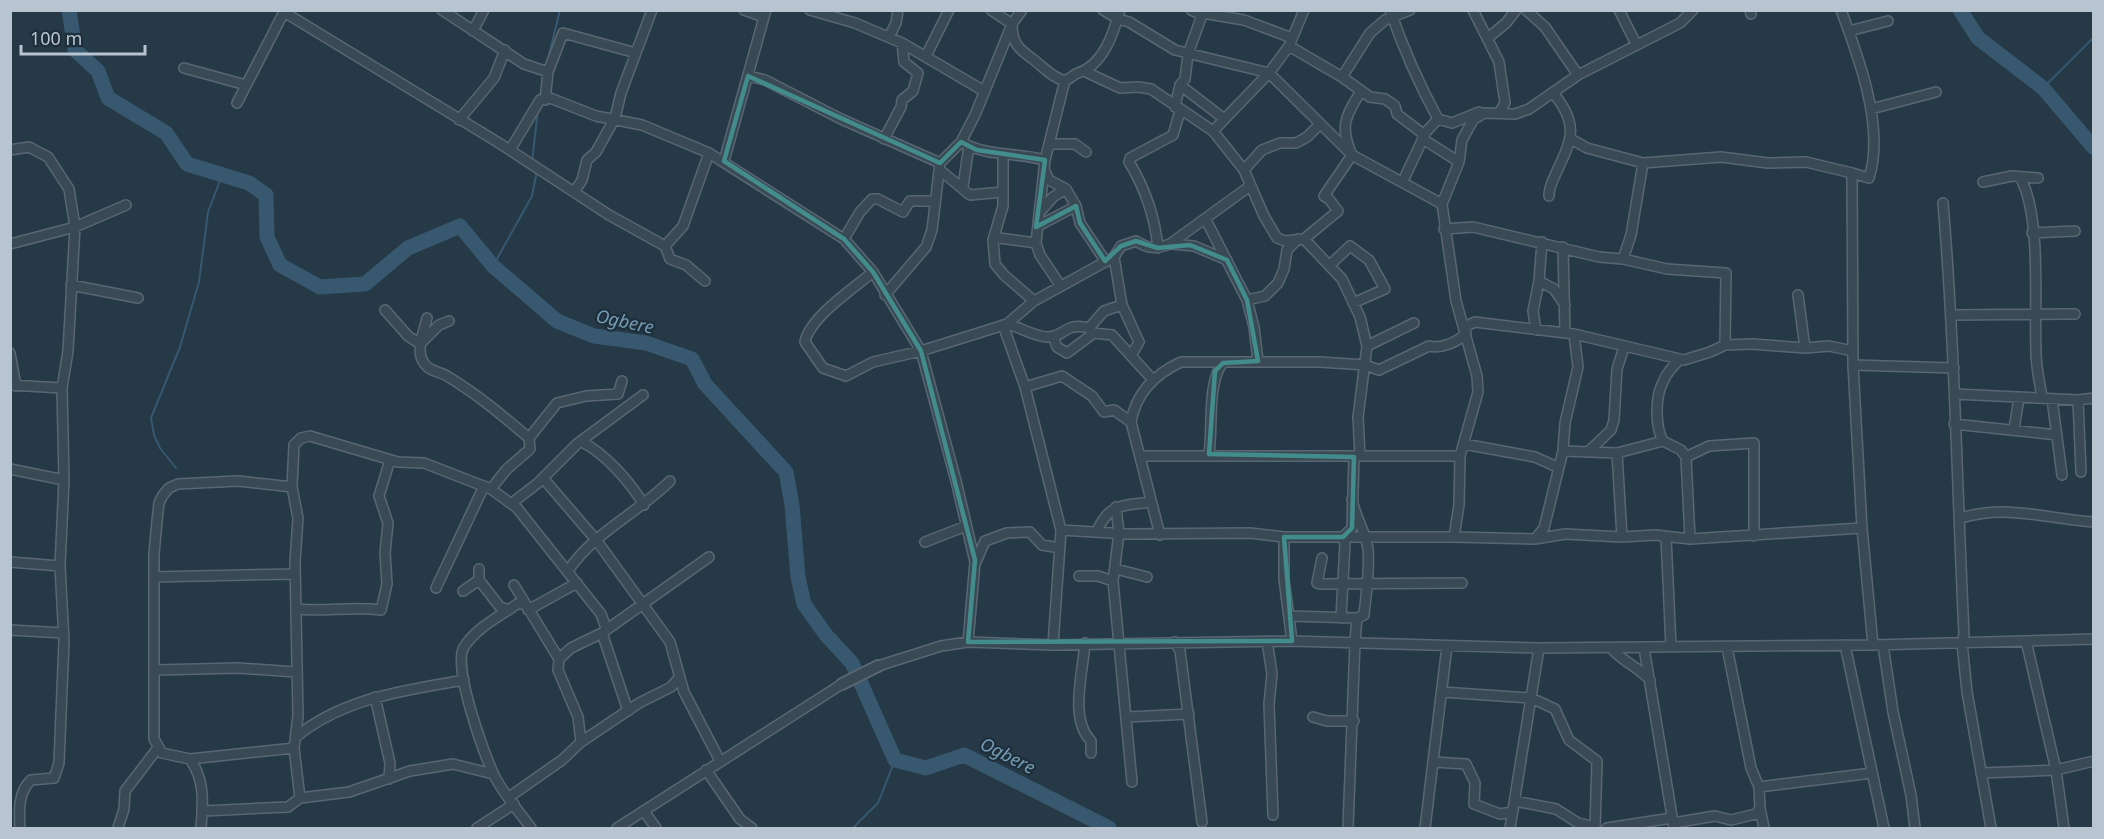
<svg xmlns="http://www.w3.org/2000/svg" width="2104" height="839" font-family="'Noto Sans',sans-serif">
  <rect width="100%" height="100%" fill="#253946"/>
  <g fill="none" stroke-linecap="round" stroke-linejoin="round">
    <!-- stream -->
    <path stroke="#37586e" stroke-width="2" d="M547,63L560,10
      M2043,88L2094,37
      M532,161L538,110
      M493,266L532,196L537,171
      M176,468L160,448L154,435L151,418L180,347L199,282L208,212L223,173
      M853,828L878,803L895,760"/>
    <!-- river -->
    <path stroke="#37586e" stroke-width="15" d="M69,10L75,50L98,71L108,98L166,133L187,164L249,183L266,195L267,237L280,265L320,287L365,284L408,248L460,226L493,266L557,321L594,336L646,343L692,359L705,384L786,472L792,505L798,577L804,604L826,635L852,663L895,760L926,768L964,755L1109,828
      M1960,10L1978,38L2043,88L2094,148"/>
    <defs>
      <path id="minor" d="M442,10L524,64L548,72
        M744,10L764,17
        M810,10L855,23L902,43L984,91
        M991,10L1012,24C1012,44 1019,49 1034,60C1042,66 1056,81 1066,80C1070,79 1074,74 1078,73C1103,65 1113,35 1120,10
        M1103,10L1118,19L1129,22L1175,50L1269,73L1352,155L1442,204
        M1191,10L1202,15V13L1244,20L1292,38
        M1390,10C1403,48 1419,84 1438,119
        M1473,10L1499,62L1505,103L1499,113
        M1526,10L1545,27L1578,75
        M1619,10L1636,44
        M1750,10L1751,14
        M1841,10C1859,58 1885,128 1869,178L1852,173L1853,365L1862,528L1873,645
        M284,12L499,143L609,215L665,246L670,259L686,265L705,281
        M473,31L484,10
        M1849,31L1888,21
        M889,37L896,23L898,10
        M1489,37L1506,23L1516,10
        M1289,46L1342,77L1370,97L1385,99L1395,106L1397,114L1422,133L1423,139L1459,162
        M926,56L949,10
        M184,68L246,85
        M1086,72L1120,88L1138,87L1151,89L1213,131L1244,170L1264,216L1277,238L1285,241L1304,239L1338,211L1329,199L1324,196L1352,155C1339,125 1346,116 1361,91
        M748,76L765,80L841,119L940,163
        M1342,77L1370,33L1385,20L1410,10
        M1180,85L1223,118
        M545,100L548,72L563,33L636,53
        M237,103L285,10
        M1175,107L1180,85L1185,79L1188,54L1202,15
        M1871,109L1936,92
        M459,120L494,78L505,50
        M1213,131L1269,73L1289,46L1304,10
        M884,139L901,107L902,100L913,91L918,73L904,62L902,43
        M1571,139L1587,148L1643,163L1721,157L1768,163L1806,162L1852,173
        M961,142C988,157 1016,152 1045,160
        M1049,144H1075L1086,152
        M10,150L29,147L48,157L69,189L75,227L68,351L62,388L64,480L10,469
        M510,150L540,100L550,98L596,116L642,125L709,153L844,239L873,272L921,351L956,481L975,562L968,642
        M1003,155V206L993,240L995,264L1004,275L1034,301
        M724,161L766,10
        M1044,169L1049,180L1066,189L1076,206L1080,223L1104,259
        M940,170L970,195L1003,192
        M1244,170L1262,150L1280,143H1296L1307,137L1319,125
        M2020,177C2042,216 2034,306 2036,352C2036,368 2040,383 2042,398
        M1403,181L1426,132L1438,119L1452,123L1479,112
        M1983,182L2012,176L2038,178
        M963,186L969,146
        M575,191L582,180L587,160L596,152L615,118L621,93L652,10
        M1549,196C1549,186 1553,181 1556,173C1572,139 1579,125 1554,94
        M1943,203C1955,346 1957,490 1964,634L1962,643L1967,692L1991,828
        M1039,213L1053,197L1066,189
        M1206,220L1247,300L1254,327L1258,361
        M1040,225L1076,206
        M1444,229L1473,227L1599,257L1623,259L1631,235L1643,163
        M2032,233L2075,231
        M844,239L860,212L872,199H878L903,212L910,201H935
        M1304,239L1342,279L1360,317L1367,346L1358,417L1360,455
        M993,240L999,238L1036,243
        M10,244L75,227L126,205
        M1172,244L1194,246L1227,260
        M665,246L683,226L709,153
        M1563,247L1565,333
        M1158,248C1155,218 1145,188 1129,162L1130,158L1173,135L1180,111
        M1114,257L1122,305L1139,342L1132,354
        M1623,259L1667,269L1726,273L1725,345
        M1330,265L1350,246L1369,260L1385,289L1353,303
        M873,272C854,288 809,318 805,342L823,368L846,376L873,362L921,351L1007,324L1034,301L1114,257L1121,246L1136,241C1148,249 1157,249 1170,244L1250,186
        M1539,281L1554,289L1565,305
        M71,285L138,298
        M1060,285L1040,255L1036,243L1045,160L1065,80
        M885,295L926,247L932,230L940,163L961,142L975,115L1012,24L1022,10
        M1798,295L1805,348L1829,346L1853,351
        M1247,300L1265,296L1278,283L1284,269L1287,250L1298,239
        M385,310L408,336L420,344L439,325L449,321
        M1952,315L2075,314
        M427,318C424,331 415,351 424,363C430,372 439,371 447,376C477,394 503,416 529,438
        M1007,324C1020,327 1035,337 1048,337C1065,337 1064,322 1089,328L1104,311L1122,305
        M1003,325L1025,387L1061,530L1053,645
        M1536,330L1533,311L1539,281L1542,242
        M1053,336L1057,347L1067,353L1094,333L1112,335L1153,380
        M1367,346L1414,323
        M10,353L16,386
        M1853,365L1954,368
        M10,385L62,388
        M1025,387L1062,376L1092,396L1104,412L1114,410L1131,422
        M1955,394L2078,400L2094,398
        M2052,399L2062,475
        M2078,400L2081,472
        M1954,424L2057,435
        M2014,429L2019,398
        M1663,441C1655,426 1655,397 1663,382C1666,374 1674,365 1680,359
        M582,442C606,454 630,482 644,505
        M1464,444L1535,457L1557,467
        M1563,451L1617,453L1663,441L1681,450L1686,457L1690,539
        M1588,452L1611,430L1614,420L1617,369L1624,347
        M1617,453L1622,537
        M1209,454C1213,428 1207,381 1223,363
        M1140,456H1460
        M1686,457L1709,446L1754,443V536
        M543,478L597,541L670,642L684,692L720,761
        M491,489L506,470L530,449L529,438L557,403L586,396L618,394L622,381
        M512,503L538,483L578,443L643,395
        M1116,507L1119,533L1113,581L1132,782
        M1961,518C2008,504 2047,519 2094,522
        M1061,530L1127,534L1250,533L1284,537
        M1097,531C1110,502 1123,506 1151,502
        M1160,535L1131,422C1136,393 1155,374 1181,362H1320L1365,365L1379,370L1429,346C1440,349 1457,343 1466,333L1464,327L1475,322L1574,334L1684,360L1710,352L1725,345L1752,344L1805,348
        M1454,537L1535,539L1565,534L1622,537L1655,535L1690,539L1862,528
        M1666,537L1671,647
        M1535,539L1544,528L1563,451L1565,423L1578,367L1574,334
        M925,542L966,526
        M1322,558L1317,583L1320,584L1462,583
        M10,562L60,566
        M975,564L985,541L1007,533L1030,532L1042,545L1060,548
        M479,569V580L500,607L509,610
        M1116,569L1147,577
        M568,571C593,533 639,512 670,481
        M1079,576H1098L1113,581
        M154,577L295,574
        M514,585L559,659
        M436,588L484,486
        M463,591L479,580
        M523,604H517C499,617 477,627 464,647C452,666 484,754 494,775C503,794 519,811 531,828
        M296,609C325,612 352,606 381,610L387,584L385,553L388,523L379,496L390,460
        M528,610L577,583
        M1289,616L1357,618
        M1341,618L1345,543L1343,537L1352,528L1354,457
        M10,630L63,633
        M602,633L628,711
        M1267,641L1272,674L1269,704L1273,815
        M1292,641L1539,648L1873,645L2094,639
        M2026,641L2056,770L2064,828
        M1175,642L1180,651L1202,822
        M1085,643C1083,672 1069,719 1091,741V753
        M1845,645L1884,828
        M1883,645L1893,712L1911,795L1915,828
        M1611,648C1622,661 1638,667 1650,680
        M1644,648L1674,828
        M878,666L941,646L968,642L1053,645L1292,641L1284,579V537H1454L1459,505L1460,456L1478,392L1477,376L1456,301L1442,204L1459,162L1462,140L1473,120L1484,113L1515,114L1529,109L1578,75L1680,23L1693,10
        M156,670L238,668L296,672
        M1442,692L1531,698L1555,709L1569,740L1597,761L1595,828
        M375,697L390,763L389,779
        M1127,717L1189,714
        M1313,717L1327,721H1354
        M296,737C343,698 406,690 464,680
        M581,742L578,717L558,670L559,659L571,648L602,633L709,557
        M190,759L294,748
        M1434,762L1466,764L1475,783L1474,804L1500,814L1512,812
        M706,770L740,819L752,828
        M1981,773L2056,770L2094,761
        M1759,787L1872,773
        M509,797L562,760L581,742L639,703L671,687L678,679
        M300,798L294,748L298,716L295,562L298,518L292,487L294,445L301,438L310,436L398,462L424,463L491,489L517,508L601,614L606,628
        M1515,801L1556,809L1578,823L1595,827
        M1760,808L1764,828
        M203,811L288,807L300,798L349,792L410,771L453,764L493,774
        M644,811L656,828
        M1673,823L1715,816L1731,820L1756,814L1760,808L1759,787L1751,768L1727,647
        M20,828C19,811 18,792 31,780L54,778L59,763L64,641L60,566L64,480
        M118,828L124,809L125,791L157,749
        M201,828C203,803 205,780 190,759L162,753L154,739V554L157,521L159,503L163,495L169,488L178,484L238,481L292,487
        M477,828L514,804
        M617,828L842,684
        M1348,828L1355,642L1357,618L1364,615C1366,593 1370,572 1368,549C1366,532 1355,517 1352,499
        M1425,828L1447,646
        M1510,828L1539,648
        M1607,828L1672,818"/>
      <path id="tertiary" d="M842,684L878,666"/>
    </defs>
    <!-- minor casing -->
    <use href="#minor" stroke="#586773" stroke-width="12"/>
    <!-- tertiary casing -->
    <use href="#tertiary" stroke="#586773" stroke-width="14"/>
    <!-- minor -->
    <use href="#minor" stroke="#3a4a55" stroke-width="9"/>
    <!-- tertiary -->
    <use href="#tertiary" stroke="#3a4a55" stroke-width="10"/>
  </g>
  <!-- marked area -->
  <path fill="none" stroke="#428d8b" stroke-width="4.5" stroke-linejoin="round" d="M748,76L940,163L961,142L977,150L1045,160L1036,227L1076,206L1080,223L1105,261L1121,246L1136,241L1158,248L1190,245L1227,260L1247,300L1258,361L1223,363L1215,371L1209,454L1354,457L1352,528L1343,537H1284L1292,641L968,642L975,560L921,351L873,272L844,239L724,161Z"/>
  <g text-anchor="middle" dominant-baseline="central" stroke-width="4.5" stroke-linejoin="round" paint-order="stroke">
    <!-- water labels -->
    <g font-size="18" font-style="italic" fill="#759bb4" stroke="#1e2f3b">
      <text transform="translate(625 321) rotate(12)">Ogbere</text>
      <text transform="translate(1008 755) rotate(27)">Ogbere</text>
    </g>
  </g>
  <!-- border -->
  <rect width="2104" height="839" fill="none" stroke="#b8c4cf" stroke-width="24"/>
  <!-- scale -->
  <path d="M21 45v9h124v-9" fill="none" stroke="#b8c4cf" stroke-width="3"/>
  <text x="30" y="45" font-size="18" fill="#b8c4cf" stroke="#1e2f3b" stroke-width="4.5" paint-order="stroke">100 m</text>
</svg>
